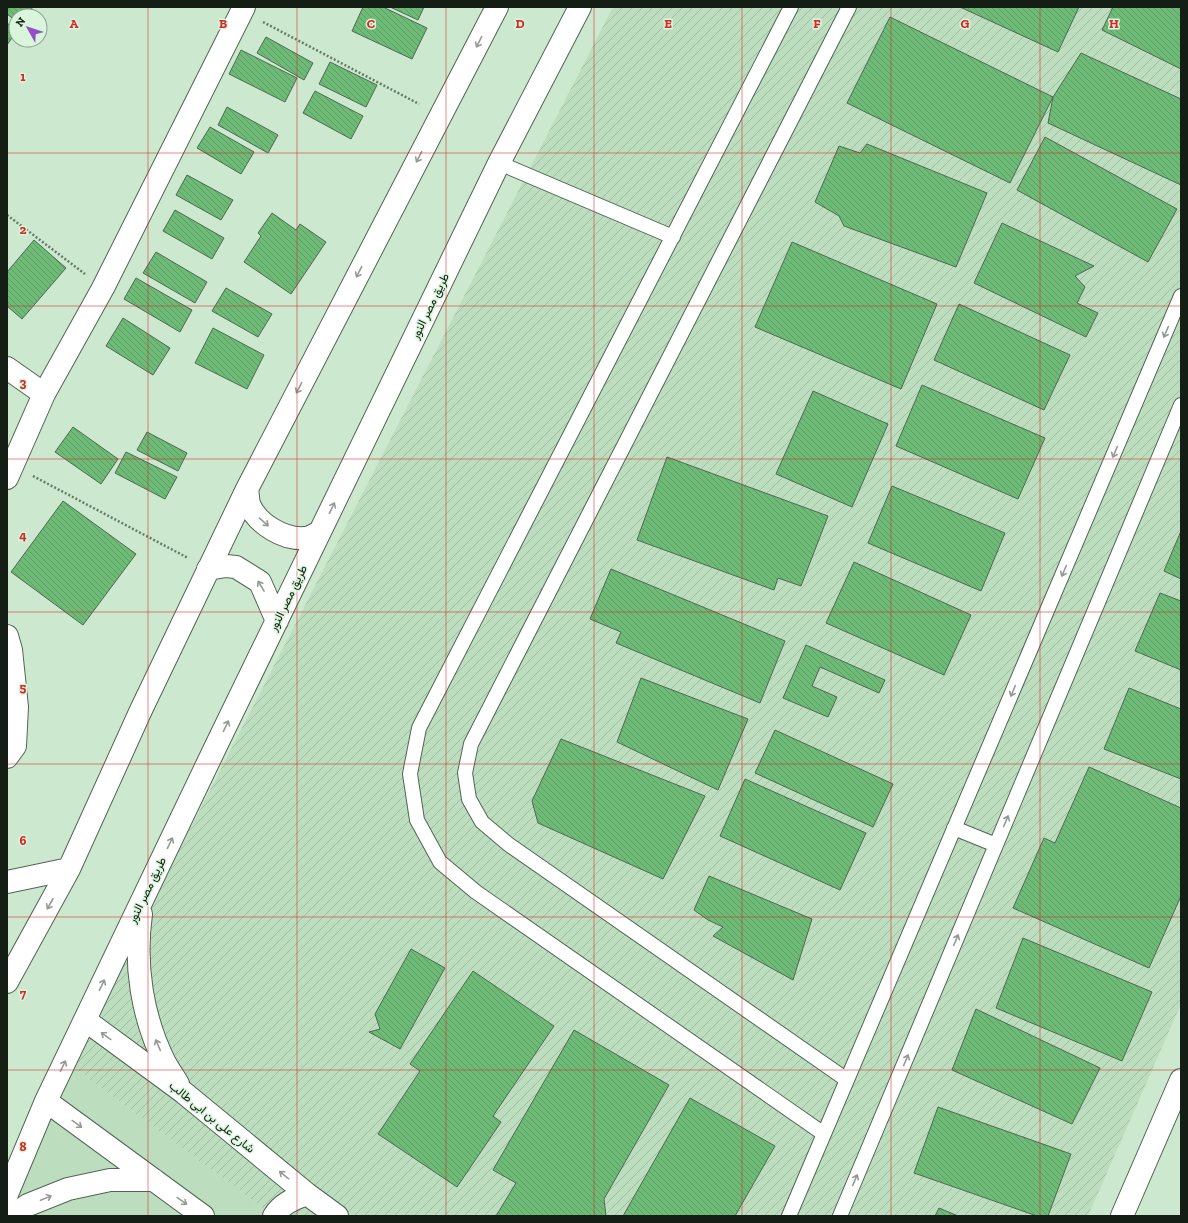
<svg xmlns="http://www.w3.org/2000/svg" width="1188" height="1223" font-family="'Zilla Slab',Vazirmatn,serif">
  <defs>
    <pattern id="industrial-furrows" width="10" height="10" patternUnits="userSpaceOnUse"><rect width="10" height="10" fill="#bcdebf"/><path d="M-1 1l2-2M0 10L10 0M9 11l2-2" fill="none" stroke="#a1bea3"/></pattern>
    <pattern id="building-back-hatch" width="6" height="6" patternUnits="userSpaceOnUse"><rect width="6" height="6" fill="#6eba77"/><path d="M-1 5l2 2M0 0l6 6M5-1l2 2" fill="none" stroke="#5e9f66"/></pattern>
  </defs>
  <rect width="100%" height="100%" fill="#cce8ce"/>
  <!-- built -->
  <path fill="#bcdebf" d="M69,1064L274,1216H9Z"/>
  <!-- industrial -->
  <path fill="url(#industrial-furrows)" d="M613,7H1181V1004L1088,1216H274L69,1064Z"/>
  <!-- building -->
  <path fill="url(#building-back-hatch)" stroke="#506852" d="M7,7H33L26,16H16V21L7,14Z
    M363,7H383L427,28L412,59L352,31Z
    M390,7H424L418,20Z
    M960,7H1079L1058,52Z
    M1113,7H1181V69L1102,30Z
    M890,17L1053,97L1010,183L847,103Z
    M7,23L16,30V32L7,45Z
    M266,37L313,63L304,80L257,53Z
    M241,50L297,78L285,102L229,74Z
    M1081,53L1181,99V185L1048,123L1053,97Z
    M330,62L377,85L366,107L319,84Z
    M315,91L363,116L351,139L303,113Z
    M227,107L278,135L268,153L218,125Z
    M210,127L254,152L241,174L197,148Z
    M1045,137L1177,209L1148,262L1017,190Z
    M867,144L987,193L956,267L844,226L839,216L815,202L839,146L860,153Z
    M187,175L233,200L221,220L176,195Z
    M175,210L224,238L212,259L163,231Z
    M272,213L296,230L300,224L326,242L291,294L244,262L261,236L258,233Z
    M1002,223L1094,266L1075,276L1085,287L1077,303L1098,313L1086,337L974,283Z
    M34,240L66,268L22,319L7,306V272Z
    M792,242L937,304L901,389L755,327Z
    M156,252L207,282L195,303L143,273Z
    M136,278L192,310L180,332L124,299Z
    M226,288L272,314L258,337L212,311Z
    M959,304L1070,355L1044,410L934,360Z
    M123,318L170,348L153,375L106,346Z
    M213,328L264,355L247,389L195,363Z
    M922,385L1045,438L1018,499L896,446Z
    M813,391L888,424L852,507L776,474Z
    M73,427L118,459L101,484L55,452Z
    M147,432L187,453L178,471L137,450Z
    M126,452L177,477L165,499L115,473Z
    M667,457L828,516L801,586L778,578L774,590L637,540Z
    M892,486L1005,533L981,591L868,543Z
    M63,501L136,554L83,625L11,572Z
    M1181,531V579L1164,571Z
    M854,562L971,615L944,675L826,623Z
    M611,569L785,641L760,703L616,643L621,632L590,619Z
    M1160,593L1181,601V670L1135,651Z
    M806,645L885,680L879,693L820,667L812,686L837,697L828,717L783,698Z
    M641,678L748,719L718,790L617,742Z
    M1129,688L1181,709V779L1104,749Z
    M775,730L893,784L873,827L755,773Z
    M561,739L705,796L663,879L538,823L532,801Z
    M1089,767L1181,808V896L1149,968L1013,908L1044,838L1055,843Z
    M745,779L866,833L840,890L720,836Z
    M709,876L812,919L793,980L713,936L723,927L708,920L694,910Z
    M1023,938L1152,992L1122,1061L996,1008Z
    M411,949L445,968L400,1049L369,1032L380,1029L375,1014Z
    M473,971L554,1026L493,1116L501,1122L457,1187L378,1134L420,1071L410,1064Z
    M976,1009L1100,1068L1072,1124L952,1070Z
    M574,1030L669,1085L604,1199L606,1216H496L516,1183L493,1170Z
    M690,1098L775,1146L735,1216H623Z
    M938,1107L1071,1154L1048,1216H1037L914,1173Z
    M939,1208L958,1216H935Z"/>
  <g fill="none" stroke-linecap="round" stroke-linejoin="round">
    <defs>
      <path id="lane" d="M791,7L419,728L410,774L417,820L440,862L476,892L824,1134
        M499,163L673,237
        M954,828L996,845
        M847,1080L508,844L482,822L469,799L465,773L471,744L849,7
        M789,1216L1181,296
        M840,1216L1181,405"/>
      <path id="street" d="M7,368L44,394
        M7,478L44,394L103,288L244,7
        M7,636L11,650L17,707L15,746L7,757
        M1122,1216L1181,1080"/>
      <path id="secondary" d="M247,489C248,494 248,500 249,504C257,524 284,540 305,538C310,538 315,534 320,532
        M208,569L226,566L236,567L260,582L277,621
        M7,882L69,869
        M141,914C134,965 142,1017 165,1063C169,1070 174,1077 178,1084
        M7,982L69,869L141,710L247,489L497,7
        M85,1020L183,1092L307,1194L337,1216
        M46,1101L203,1216
        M7,1194L46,1101L215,748L499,163L580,7
        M11,1216L28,1205L68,1189L110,1180H154
        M274,1216C282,1203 294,1199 307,1194"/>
    </defs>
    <!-- lane casing -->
    <use href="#lane" stroke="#506752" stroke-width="16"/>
    <!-- street casing -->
    <use href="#street" stroke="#506752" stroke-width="24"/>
    <!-- secondary casing -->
    <use href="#secondary" stroke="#506752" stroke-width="24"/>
    <!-- path -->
    <path stroke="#687b6a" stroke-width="2.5" stroke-dasharray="2 2" stroke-linecap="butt" d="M263,22L419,104
      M7,215L85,274
      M33,476L188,558"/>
    <!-- lane -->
    <use href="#lane" stroke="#fff" stroke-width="14"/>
    <!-- street -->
    <use href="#street" stroke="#fff" stroke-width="22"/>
    <!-- secondary -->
    <use href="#secondary" stroke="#fff" stroke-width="22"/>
  </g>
  <!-- one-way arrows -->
  <defs><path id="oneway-shaft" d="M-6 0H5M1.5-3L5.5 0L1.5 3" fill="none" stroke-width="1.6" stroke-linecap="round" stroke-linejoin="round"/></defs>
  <g stroke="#959a96">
    <use href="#oneway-shaft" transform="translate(479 42) rotate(117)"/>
    <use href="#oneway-shaft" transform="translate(419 157) rotate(117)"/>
    <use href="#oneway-shaft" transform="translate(359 272) rotate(117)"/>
    <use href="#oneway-shaft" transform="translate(1166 332) rotate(113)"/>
    <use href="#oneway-shaft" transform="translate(299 388) rotate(117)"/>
    <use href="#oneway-shaft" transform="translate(1115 452) rotate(113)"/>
    <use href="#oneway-shaft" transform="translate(332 508) rotate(-64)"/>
    <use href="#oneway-shaft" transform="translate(264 522) rotate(41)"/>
    <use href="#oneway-shaft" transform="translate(1064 571) rotate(113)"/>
    <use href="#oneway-shaft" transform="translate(261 586) rotate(-121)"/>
    <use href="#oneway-shaft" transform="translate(1013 691) rotate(113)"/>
    <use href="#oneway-shaft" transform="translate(226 726) rotate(-64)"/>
    <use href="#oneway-shaft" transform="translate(1006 821) rotate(-67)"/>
    <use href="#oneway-shaft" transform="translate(170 843) rotate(-64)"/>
    <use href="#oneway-shaft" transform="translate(50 904) rotate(119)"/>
    <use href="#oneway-shaft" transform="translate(956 940) rotate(-67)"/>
    <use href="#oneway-shaft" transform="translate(102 985) rotate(-64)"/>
    <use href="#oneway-shaft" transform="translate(106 1036) rotate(-144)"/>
    <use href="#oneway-shaft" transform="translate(158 1045) rotate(-113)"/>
    <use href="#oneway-shaft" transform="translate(906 1060) rotate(-67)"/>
    <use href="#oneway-shaft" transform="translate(63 1066) rotate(-64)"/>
    <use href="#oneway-shaft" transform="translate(77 1124) rotate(36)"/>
    <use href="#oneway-shaft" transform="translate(284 1175) rotate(-141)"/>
    <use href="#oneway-shaft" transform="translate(855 1180) rotate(-67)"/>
    <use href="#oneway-shaft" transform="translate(46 1198) rotate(-22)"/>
    <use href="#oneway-shaft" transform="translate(182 1201) rotate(36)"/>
  </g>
  <!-- grid -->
  <path fill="none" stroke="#d62828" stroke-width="1" stroke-opacity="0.55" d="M148,7V1216M297,7V1216M446,7V1216M594,7V1216M742,7V1216M891,7V1216M1040,7V1216M7,153H1181M7,306H1181M7,459H1181M7,612H1181M7,764H1181M7,917H1181M7,1070H1181"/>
  <g text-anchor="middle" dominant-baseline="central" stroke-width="3" stroke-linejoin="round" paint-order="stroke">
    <!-- street labels -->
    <g font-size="12" fill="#141e15" stroke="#d9f5db">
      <text transform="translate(430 306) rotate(-64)">طريق مصر النور</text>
      <text transform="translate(288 598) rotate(-64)">طريق مصر النور</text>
      <text transform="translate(147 890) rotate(-64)">طريق مصر النور</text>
      <text transform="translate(212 1117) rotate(39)">شارع على بن ابى طالب</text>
    </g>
  </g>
  <g font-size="13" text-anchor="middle" font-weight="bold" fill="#d62828" stroke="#d9f5db" stroke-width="3" stroke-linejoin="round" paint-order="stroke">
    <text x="74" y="28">A</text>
    <text x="223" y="28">B</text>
    <text x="371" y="28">C</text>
    <text x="520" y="28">D</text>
    <text x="668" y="28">E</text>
    <text x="817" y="28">F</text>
    <text x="965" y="28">G</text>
    <text x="1114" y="28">H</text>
    <text x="23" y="81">1</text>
    <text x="23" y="234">2</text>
    <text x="23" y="387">3</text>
    <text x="23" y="540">4</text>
    <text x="23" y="692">5</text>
    <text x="23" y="845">6</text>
    <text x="23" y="998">7</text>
    <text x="23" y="1151">8</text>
  </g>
  <!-- border -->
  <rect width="1188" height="1223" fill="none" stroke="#141e15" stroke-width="16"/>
  <!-- north arrow -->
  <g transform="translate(28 28) rotate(309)"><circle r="19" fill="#d9f5db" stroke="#8a9f8c"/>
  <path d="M0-3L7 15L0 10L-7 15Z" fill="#9350c4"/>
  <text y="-6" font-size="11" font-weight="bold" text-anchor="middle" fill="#141e15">N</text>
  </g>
</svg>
